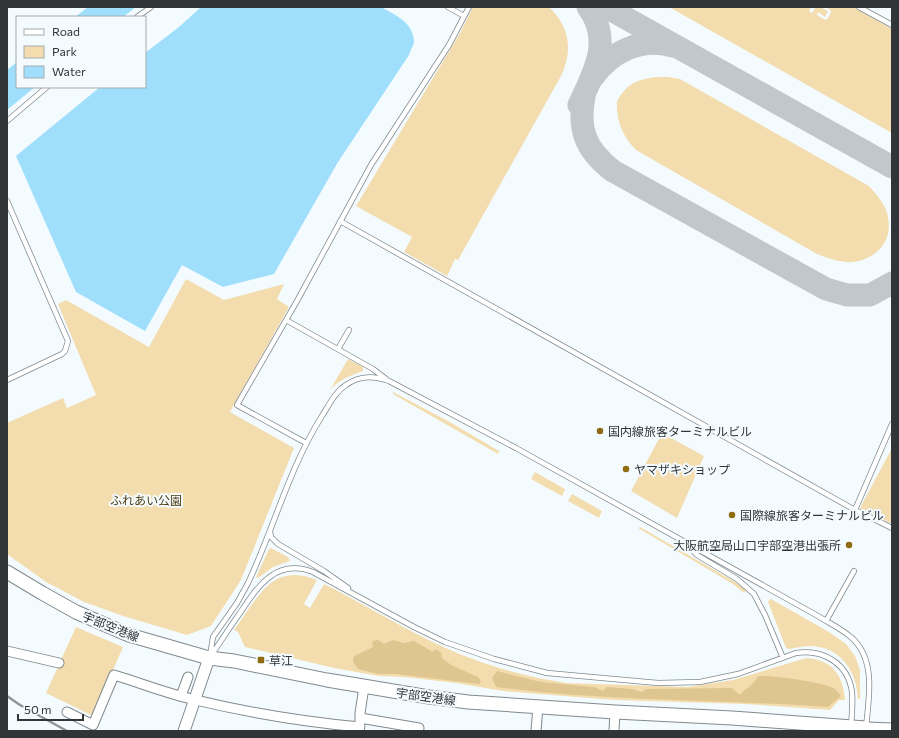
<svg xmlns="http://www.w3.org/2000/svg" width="899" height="738" font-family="Commissioner,'Noto Sans JP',sans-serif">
  <rect width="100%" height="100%" fill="#f3fbff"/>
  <!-- green -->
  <path fill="#f3ddaf" d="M473,7H549C570,27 573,51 561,76L458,260L455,259L447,276L404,252L412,237L356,206L460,33Z
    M669,7H801L803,8L804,7H811L809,11L812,13L816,7H820L828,11L825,17L818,12L817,15L825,20L828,18L831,12L830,10L826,7H853L892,29V133Z
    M656,77H668L680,79L869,186C877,195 886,205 888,217C893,242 876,259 853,262C840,263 828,258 817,254L636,150C622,136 616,120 617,101C628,83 636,80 656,77Z
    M186,279L224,300L284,284L277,299L289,307L230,412L294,448L241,580L211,626L187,635L123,616L84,602L46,582L7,554V423L63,398L67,408L96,395L58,304L66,300L149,347Z
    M348,359L363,367V371C350,376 340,379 330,390Z
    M393,392L448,421L499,451L498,454L393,394Z
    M662,433L704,456L677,518L631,491Z
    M892,448V524L860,508Z
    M535,472L565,489L562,496L531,479Z
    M572,494L602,511L599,518L568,501Z
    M640,527L735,582L746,590L744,593L733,584L638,528Z
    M271,548L288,557L290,561L273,567L258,578L256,577L269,549Z
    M296,575L305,576L317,580L304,604L310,608L324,584C359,601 392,622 427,639C470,661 518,676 567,683L688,687L733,680L806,658C833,660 843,675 845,700H839L830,710L746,704L614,700L503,691L456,683L404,677L379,676L334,668L245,647L238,632L234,630C246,614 260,588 277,579C283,576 289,575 296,575Z
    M771,599L829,632L846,644L855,656L860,670V699H858C857,671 840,647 811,646C803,646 796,648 789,649L786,648L768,602L769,600Z
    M76,627L123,647L93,716L46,693Z"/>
  <!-- forest -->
  <path fill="#dfc58f" d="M378,640L384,644L393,640L404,643L414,641L433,652L435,649L441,652L442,658L451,665L478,677L481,681L479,684L396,674H378L358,669L353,662L354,656L373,647L372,641Z
    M497,671L541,682L594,687L603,691L607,687L632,689L642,692L646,689L732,688L740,695C746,688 754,685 758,676C771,675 825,682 835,689C837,691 839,694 841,696L828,707C717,699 606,702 496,687L492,678Z"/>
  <!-- water -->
  <path fill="#9fdffc" d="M88,7H136L123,17H75Z
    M201,7H381C395,15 413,22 414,41C414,45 410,51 409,55L338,162L274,274L223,287L182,265L145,331L76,292L16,156L100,87H145V53L179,27Z
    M17,62V87H35L7,110V70Z"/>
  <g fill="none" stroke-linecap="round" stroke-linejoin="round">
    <!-- taxiway -->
    <path stroke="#c1c8cc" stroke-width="23" d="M606,7L892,167
      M593,77C611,52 641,37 672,46
      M585,92C577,127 584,149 613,171L826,289L847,295H870L892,283
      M579,105C594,72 613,41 588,7"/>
    <defs>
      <path id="service" d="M448,7L464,16
        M859,7L892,25
        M137,17L151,7
        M7,121L47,87
        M7,201L68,341L65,351L62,354L7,380
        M340,221L855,510
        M286,320L373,369L386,379
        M338,349L349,330
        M892,424L855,510L892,528
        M306,443L237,405L297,301L371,165L449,45L469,7
        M270,531L271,537L278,544L324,571L348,588
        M688,545L697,555L737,579L754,594L765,615L783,658
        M826,621L854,571
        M212,654C221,641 230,627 240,613C258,586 276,558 313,572L414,627L445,642L494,659L547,673L658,683L700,682L738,674L796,653C823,649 848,663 852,692C853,703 852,714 851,726
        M210,656L213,637L237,603L248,583C274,528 289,468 322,416C329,405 335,392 346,385C360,375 374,376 389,381L516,448L818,616C829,623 842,629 852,638C876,660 869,697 866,727"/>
      <path id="minor" d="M7,651L59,663
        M181,696L188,677
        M67,712L93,725L114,675C141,683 168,694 196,700C250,713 305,722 360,727
        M360,718L419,728
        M360,723V713L364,687
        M536,731L538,706
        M614,731L615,712"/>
      <path id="tertiary" d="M184,731L209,658
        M866,731V728L892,729"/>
      <path id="secondary" d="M7,572L42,593L76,612L129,635L209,658L234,661L327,680L429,697L468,702L615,712L732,718L866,728"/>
    </defs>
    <!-- service casing -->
    <use href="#service" stroke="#818a8e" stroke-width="6"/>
    <!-- minor casing -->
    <use href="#minor" stroke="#818a8e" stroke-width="11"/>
    <!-- tertiary casing -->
    <use href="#tertiary" stroke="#818a8e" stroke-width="13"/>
    <!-- secondary casing -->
    <use href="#secondary" stroke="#818a8e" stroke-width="15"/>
    <!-- service -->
    <use href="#service" stroke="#fff" stroke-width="4.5"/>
    <!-- minor -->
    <use href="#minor" stroke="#fff" stroke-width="9"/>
    <!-- tertiary -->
    <use href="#tertiary" stroke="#fff" stroke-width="11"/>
    <!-- secondary -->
    <use href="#secondary" stroke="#fff" stroke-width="13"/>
    <!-- rail -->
    <path stroke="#8f9598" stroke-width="2.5" d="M7,696L20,705L67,731"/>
  </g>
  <!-- markers -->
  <g fill="#8e6c0f" stroke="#f3fbff" stroke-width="1.5">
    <circle cx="600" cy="431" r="4"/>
    <circle cx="626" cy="469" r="4"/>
    <circle cx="732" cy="515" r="4"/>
    <circle cx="849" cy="545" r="4"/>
    <rect x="257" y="656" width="8" height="8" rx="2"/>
  </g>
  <g text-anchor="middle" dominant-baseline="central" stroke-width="4" stroke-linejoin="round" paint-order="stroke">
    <!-- poi labels -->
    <g font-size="12" fill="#313537" stroke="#f3fbff" text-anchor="start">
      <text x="608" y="431">国内線旅客ターミナルビル</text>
      <text x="634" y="469">ヤマザキショップ</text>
      <text x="740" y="515">国際線旅客ターミナルビル</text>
      <text x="841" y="545" text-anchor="end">大阪航空局山口宇部空港出張所</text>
      <text x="269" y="660">草江</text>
    </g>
    <!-- park labels -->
    <g font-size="12" fill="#4e3c11" stroke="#f3fbff">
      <text x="146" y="500">ふれあい公園</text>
    </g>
    <!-- street labels -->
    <g font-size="12" fill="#313537" stroke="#f3fbff">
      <text transform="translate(111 626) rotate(22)">宇部空港線</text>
      <text transform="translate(426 696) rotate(8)">宇部空港線</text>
    </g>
  </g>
  <!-- border -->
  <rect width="899" height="738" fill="none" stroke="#313537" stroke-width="16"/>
  <!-- legend -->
  <rect x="16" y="16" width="130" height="72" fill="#f3fbff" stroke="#a5acaf"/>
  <rect x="24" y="29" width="20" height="6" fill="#ffffff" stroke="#a5acaf"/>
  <text x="52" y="36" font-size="12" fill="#313537">Road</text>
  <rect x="24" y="46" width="20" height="12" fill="#f3ddaf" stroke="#a5acaf"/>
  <text x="52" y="56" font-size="12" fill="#313537">Park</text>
  <rect x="24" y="66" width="20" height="12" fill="#9fdffc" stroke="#a5acaf"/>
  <text x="52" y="76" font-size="12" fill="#313537">Water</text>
  <!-- scale -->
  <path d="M18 714v6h65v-6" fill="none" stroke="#313537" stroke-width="2"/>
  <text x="24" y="714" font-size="12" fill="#313537" stroke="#f3fbff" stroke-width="3" paint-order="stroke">50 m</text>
</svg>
